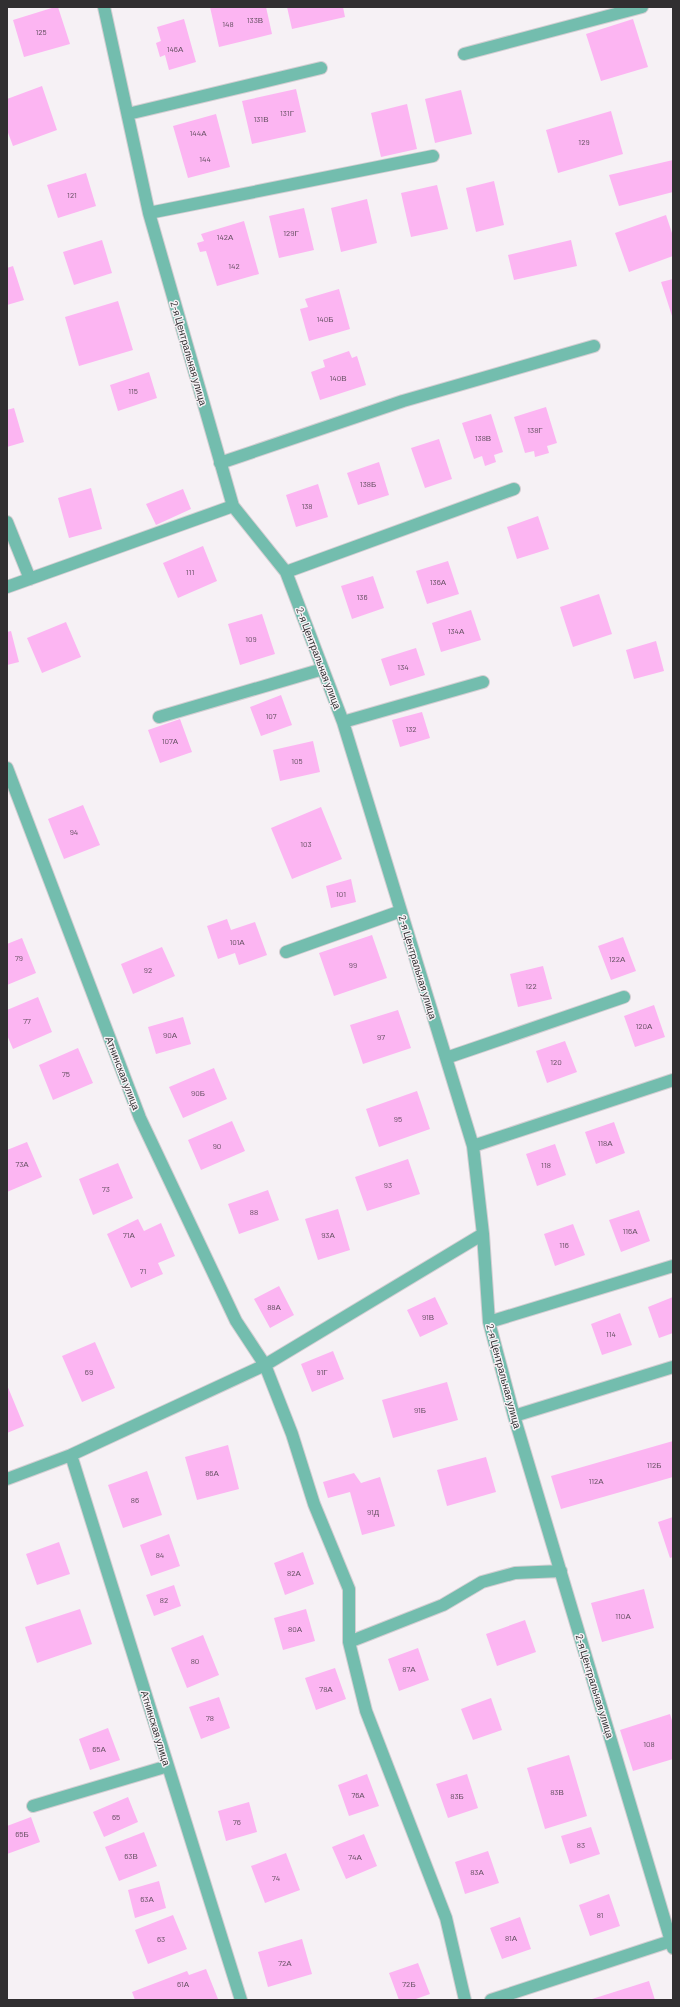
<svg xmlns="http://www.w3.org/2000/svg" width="680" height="2007" font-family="Barlow,sans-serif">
  <rect width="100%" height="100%" fill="#f6f1f5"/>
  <!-- building -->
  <path fill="#fcb5f2" d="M55,7H58L70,44L24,57L13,20Z
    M210,7H266L272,34L219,47Z
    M287,7H343L345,17L292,29Z
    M184,19L196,62L169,70L165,55L160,57L156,43L161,41L157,27Z
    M633,19L648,67L601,81L586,34Z
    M42,86L57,130L13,146L7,130V99Z
    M296,89L306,132L252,144L242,101Z
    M461,90L472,134L435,143L425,99Z
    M407,104L417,149L381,157L371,113Z
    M611,111L623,154L558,173L546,130Z
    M216,114L230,167L188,178L173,126Z
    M673,160V192L619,206L609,175Z
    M86,173L96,206L58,218L47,185Z
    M494,181L504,225L476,232L466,188Z
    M437,185L448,229L411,237L401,193Z
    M367,199L377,243L341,252L331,208Z
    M304,208L314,250L279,258L269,216Z
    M666,215L673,236V256L629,272L615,233Z
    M244,221L259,274L217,286L206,251L200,252L197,243L204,241L201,234Z
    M102,240L112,273L74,285L63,252Z
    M571,240L577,266L514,280L508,255Z
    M13,266L24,300L7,305V268Z
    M673,279V319L661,282Z
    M339,289L350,329L309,341L300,309L308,307L305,299Z
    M118,301L133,350L79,366L65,317Z
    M349,351L352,358L357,356L366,385L320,400L311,372L325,367L323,360Z
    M149,372L157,398L118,411L110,385Z
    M546,407L557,443L547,446L549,453L535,457L534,451L525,453L514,417Z
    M14,408L24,442L7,447V410Z
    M491,414L503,452L494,455L496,462L485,466L482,456L474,459L462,423Z
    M439,439L452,479L425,488L411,448Z
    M379,462L389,495L358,505L347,473Z
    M318,484L328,517L296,527L286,495Z
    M91,488L102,529L69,538L58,498Z
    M183,489L191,509L156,525L146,504Z
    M538,516L549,549L517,559L507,527Z
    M203,546L217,581L178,598L163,563Z
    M448,561L459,594L427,604L416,571Z
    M373,576L384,608L352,619L341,586Z
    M599,594L612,634L573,647L560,607Z
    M471,610L481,640L441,652L432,623Z
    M262,614L275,654L240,665L228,624Z
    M66,622L81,657L42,673L27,638Z
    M11,631L19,662L7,665V632Z
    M656,641L664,671L634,679L626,650Z
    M416,648L425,675L390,686L381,659Z
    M281,695L292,725L261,736L250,707Z
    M422,712L430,738L400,747L392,720Z
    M180,719L192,752L160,763L148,730Z
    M313,741L320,772L280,781L273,750Z
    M83,805L100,845L64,859L48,819Z
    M321,807L342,859L292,879L271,828Z
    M351,879L356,902L331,908L326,886Z
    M227,919L231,930L255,922L267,955L239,965L235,953L218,959L207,926Z
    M372,935L387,978L334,996L319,953Z
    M623,937L636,971L611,980L598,946Z
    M22,938L36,973L7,985V944Z
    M162,947L175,976L133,994L121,964Z
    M543,966L552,999L518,1007L510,974Z
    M38,997L52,1032L13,1049L7,1035V1010Z
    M654,1005L665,1037L635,1047L624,1016Z
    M398,1010L411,1048L363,1064L350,1025Z
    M183,1017L191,1044L156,1054L148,1027Z
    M565,1041L577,1072L547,1083L536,1051Z
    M78,1048L93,1083L53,1100L39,1065Z
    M214,1068L227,1099L183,1118L169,1087Z
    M417,1091L430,1129L379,1147L366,1109Z
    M232,1121L245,1151L201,1170L188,1140Z
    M614,1122L625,1153L596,1164L585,1132Z
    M27,1142L42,1177L7,1192V1150Z
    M555,1144L566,1175L537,1186L526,1154Z
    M408,1159L420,1194L367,1211L355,1177Z
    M118,1163L133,1198L93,1215L79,1179Z
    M268,1190L279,1220L239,1234L228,1204Z
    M338,1209L350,1250L318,1260L305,1219Z
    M639,1210L650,1241L621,1252L609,1220Z
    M138,1219L144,1231L161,1223L175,1256L158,1263L163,1274L131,1288L107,1234Z
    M573,1224L585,1255L555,1266L544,1234Z
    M279,1286L294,1315L270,1328L254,1299Z
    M435,1297L448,1324L420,1337L407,1310Z
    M673,1297V1333L659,1338L648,1307Z
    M620,1313L632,1345L602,1355L591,1324Z
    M95,1342L115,1388L82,1402L62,1356Z
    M333,1351L344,1379L312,1392L301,1364Z
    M447,1382L458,1420L393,1438L382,1400Z
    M7,1385L24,1426L7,1433Z
    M673,1441V1477L561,1509L551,1476Z
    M228,1445L239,1489L197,1500L185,1457Z
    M486,1457L496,1492L447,1506L437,1470Z
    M147,1471L162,1515L123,1528L108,1485Z
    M354,1473L361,1483L380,1477L395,1526L362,1535L350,1492L328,1498L323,1482Z
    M673,1517V1557L670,1558L658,1522Z
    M169,1534L180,1566L151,1576L140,1545Z
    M59,1542L70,1574L37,1585L26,1554Z
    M303,1552L314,1584L285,1595L274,1563Z
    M174,1585L181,1606L154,1616L146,1595Z
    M644,1589L654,1628L602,1642L591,1603Z
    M80,1609L92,1644L37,1663L25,1627Z
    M306,1609L315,1641L283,1650L274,1618Z
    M525,1620L536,1652L497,1666L486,1634Z
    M203,1635L219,1675L187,1688L171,1648Z
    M418,1648L429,1680L399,1691L388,1659Z
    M335,1668L346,1699L316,1710L305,1678Z
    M219,1697L230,1728L201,1739L189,1707Z
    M491,1698L502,1730L473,1740L461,1709Z
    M670,1714L673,1724V1759L633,1771L620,1730Z
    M108,1728L120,1760L90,1770L79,1739Z
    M569,1755L587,1816L545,1829L527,1768Z
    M367,1774L379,1806L349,1816L338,1785Z
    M467,1774L478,1808L448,1818L436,1784Z
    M128,1797L138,1822L104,1837L93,1812Z
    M249,1802L257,1832L226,1841L218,1811Z
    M31,1817L40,1842L7,1854V1826Z
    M591,1827L600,1854L570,1864L561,1836Z
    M144,1832L157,1866L119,1881L105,1847Z
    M364,1834L377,1866L346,1879L332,1847Z
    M488,1851L499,1883L465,1894L455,1862Z
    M286,1853L300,1890L265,1903L251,1866Z
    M159,1881L166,1908L135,1918L128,1890Z
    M609,1894L620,1926L590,1936L579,1905Z
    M173,1915L187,1949L148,1964L135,1930Z
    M520,1917L531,1949L502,1959L490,1928Z
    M302,1939L312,1974L268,1987L258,1952Z
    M418,1963L430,1994L413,2000H399L389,1973Z
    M206,1969L218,1999L216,2000H135L132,1992L187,1971L189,1975Z
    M649,1981L655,2000H592V1999Z"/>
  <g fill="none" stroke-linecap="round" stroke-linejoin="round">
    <defs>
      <path id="minor" d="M104,7L149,213L233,506L286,572L343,722L473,1146L483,1234L489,1322L514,1416L673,1948
        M464,54L642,7
        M128,114L321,68
        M149,213L433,156
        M220,463L403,401L594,346
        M7,522L30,579
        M286,572L514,489
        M7,587L233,506
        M159,717L323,669
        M343,722L483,682
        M7,768L140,1118L236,1321L265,1365L292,1434L314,1504L349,1589V1642L366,1711L446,1918L465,2000
        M286,952L401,911
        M446,1058L624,997
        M473,1146L673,1080
        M489,1322L673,1266
        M514,1416L673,1367
        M71,1455L241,2000
        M7,1479L71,1455L265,1365L483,1234
        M349,1642L443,1605L482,1582L515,1573L561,1571
        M33,1806L168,1766
        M491,2000L671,1941"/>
    </defs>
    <!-- minor casing -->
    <use href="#minor" stroke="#d3ced2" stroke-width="14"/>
    <!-- minor -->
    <use href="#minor" stroke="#73bdae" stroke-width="12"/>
  </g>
  <g text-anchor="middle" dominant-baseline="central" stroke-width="3" stroke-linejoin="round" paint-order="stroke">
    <!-- number labels -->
    <g font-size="8" fill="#645061">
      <text x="255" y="20">133В</text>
      <text x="228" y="24">148</text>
      <text x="41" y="32">125</text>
      <text x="175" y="49">146А</text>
      <text x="287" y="113">131Г</text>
      <text x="261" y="119">131В</text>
      <text x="198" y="133">144А</text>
      <text x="584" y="142">129</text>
      <text x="205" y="159">144</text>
      <text x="72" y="195">121</text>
      <text x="291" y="233">129Г</text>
      <text x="225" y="237">142А</text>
      <text x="234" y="266">142</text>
      <text x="325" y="319">140Б</text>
      <text x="338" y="378">140В</text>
      <text x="133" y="391">115</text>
      <text x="535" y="430">138Г</text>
      <text x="483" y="438">138В</text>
      <text x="368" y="484">138Б</text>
      <text x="307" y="506">138</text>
      <text x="190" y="572">111</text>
      <text x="438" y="582">136А</text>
      <text x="362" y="597">136</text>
      <text x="456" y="631">134А</text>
      <text x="251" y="639">109</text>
      <text x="403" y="667">134</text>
      <text x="271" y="716">107</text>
      <text x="411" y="729">132</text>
      <text x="170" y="741">107А</text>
      <text x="297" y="761">105</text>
      <text x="74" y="832">94</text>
      <text x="306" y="844">103</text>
      <text x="341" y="894">101</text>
      <text x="237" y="942">101А</text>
      <text x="19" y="958">79</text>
      <text x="617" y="959">122А</text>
      <text x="353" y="965">99</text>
      <text x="148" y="970">92</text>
      <text x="531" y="986">122</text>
      <text x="27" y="1021">77</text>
      <text x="644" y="1026">120А</text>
      <text x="170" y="1035">90А</text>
      <text x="381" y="1037">97</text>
      <text x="556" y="1062">120</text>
      <text x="66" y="1074">75</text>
      <text x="198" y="1093">90Б</text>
      <text x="398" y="1119">95</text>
      <text x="605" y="1143">118А</text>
      <text x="217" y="1146">90</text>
      <text x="22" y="1164">73А</text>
      <text x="546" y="1165">118</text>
      <text x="388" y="1185">93</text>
      <text x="106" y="1189">73</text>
      <text x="254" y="1212">88</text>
      <text x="630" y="1231">116А</text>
      <text x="129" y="1235">71А</text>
      <text x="328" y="1235">93А</text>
      <text x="564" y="1245">116</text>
      <text x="143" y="1271">71</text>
      <text x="274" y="1307">88А</text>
      <text x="428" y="1317">91В</text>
      <text x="611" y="1334">114</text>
      <text x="89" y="1372">69</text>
      <text x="322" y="1372">91Г</text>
      <text x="420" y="1410">91Б</text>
      <text x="654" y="1465">112Б</text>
      <text x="212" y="1473">86А</text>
      <text x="596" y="1481">112А</text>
      <text x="135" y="1500">86</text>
      <text x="373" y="1512">91Д</text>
      <text x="160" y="1555">84</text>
      <text x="294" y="1573">82А</text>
      <text x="164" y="1600">82</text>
      <text x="623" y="1616">110А</text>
      <text x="295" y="1629">80А</text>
      <text x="195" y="1661">80</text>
      <text x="409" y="1669">87А</text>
      <text x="326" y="1689">78А</text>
      <text x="210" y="1718">78</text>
      <text x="649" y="1744">108</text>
      <text x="99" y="1749">65А</text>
      <text x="557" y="1792">83В</text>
      <text x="358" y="1795">76А</text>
      <text x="457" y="1796">83Б</text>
      <text x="116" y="1817">65</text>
      <text x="237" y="1822">76</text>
      <text x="22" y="1834">65Б</text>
      <text x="581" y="1845">83</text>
      <text x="131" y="1856">63В</text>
      <text x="355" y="1857">74А</text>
      <text x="477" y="1872">83А</text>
      <text x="276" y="1878">74</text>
      <text x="147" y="1899">63А</text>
      <text x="600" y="1915">81</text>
      <text x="511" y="1938">81А</text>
      <text x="161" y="1939">63</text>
      <text x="285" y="1963">72А</text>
      <text x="183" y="1984">61А</text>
      <text x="409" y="1984">72Б</text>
    </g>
    <!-- street labels -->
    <g font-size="10" fill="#312f31" stroke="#f6f1f5">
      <text transform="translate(189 353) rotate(74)">2-я Центральная улица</text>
      <text transform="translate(319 658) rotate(69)">2-я Центральная улица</text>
      <text transform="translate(418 967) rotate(73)">2-я Центральная улица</text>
      <text transform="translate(123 1073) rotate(69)">Атнинская улица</text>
      <text transform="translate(504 1376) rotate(75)">2-я Центральная улица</text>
      <text transform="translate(595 1686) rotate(73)">2-я Центральная улица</text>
      <text transform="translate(156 1728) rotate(73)">Атнинская улица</text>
    </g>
  </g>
  <!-- border -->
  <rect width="680" height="2007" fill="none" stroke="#312f31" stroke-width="16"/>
</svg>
